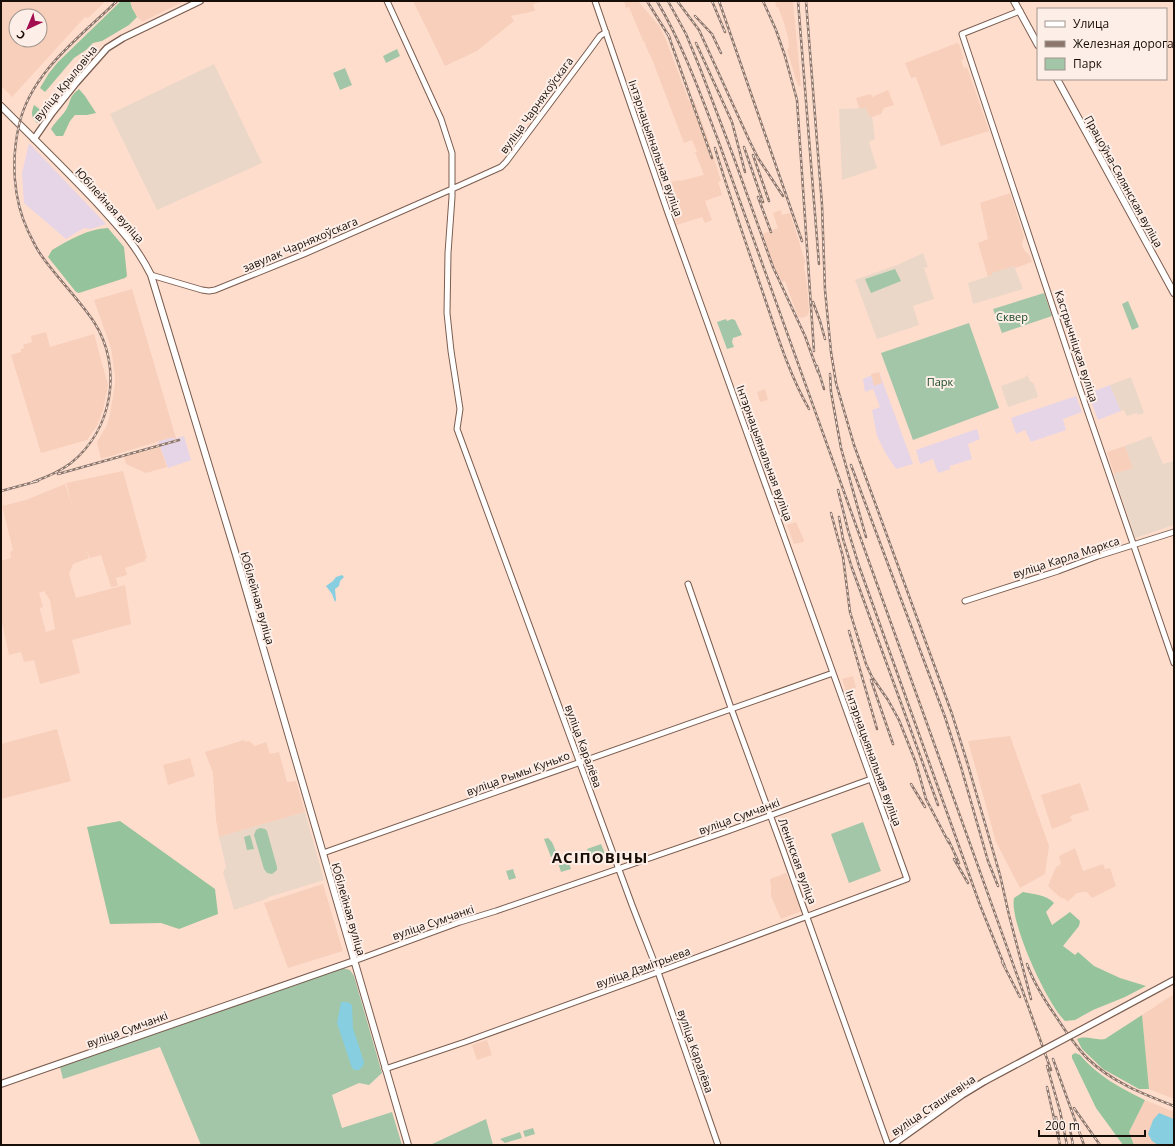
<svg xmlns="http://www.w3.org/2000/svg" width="1175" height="1146" font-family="'Open Sans',sans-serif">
  <rect width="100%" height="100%" fill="#ffddcd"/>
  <!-- commercial -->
  <path fill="#e6d5e6" d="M29,143L106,224L91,229L84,228L66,239L24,203L22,173Z
    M879,372L913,464L896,469L886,454L877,436L872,410L880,407L873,389L865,392L863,379Z
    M1110,385L1121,411L1098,420L1088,393Z
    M1076,396L1082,412L1063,419L1066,430L1031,442L1025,430L1016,434L1011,418Z
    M977,429L980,439L968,444L972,459L950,466V469L938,473L933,459L920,464L916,450Z
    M184,436L191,460L168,468L158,441L173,437L174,439Z"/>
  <!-- built -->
  <path fill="#f7cfbb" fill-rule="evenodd" d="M1,1H103L104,3L88,18L85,17L12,97L1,86ZM16,16H40V40H16Z
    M130,1H185L142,22L135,14Z
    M413,1H545L533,4L535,11L511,16L514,21L477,51L445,66Z
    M624,1H638L660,27L666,40L689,101L694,100L708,139L721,181L718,182L722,194V195L705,201L712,220L705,223L702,217L677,225L663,184L679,180L680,181L704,175L695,152H697L692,140L684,143L650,54H649L644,41H643L629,7L626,8Z
    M775,1H793L801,86H798L787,50L789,48L788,37L784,23L778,7H776Z
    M957,43L959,44L964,59L961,60L964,68L967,67L989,131L941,146L916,77L911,78L905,63Z
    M888,90L894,105L884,108L881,114L872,117H869L866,108H859L856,98L871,94L872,97Z
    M1010,193L1024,237L1022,245L1024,250L1030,256L1032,262L1015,268L1014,266L993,273L992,275L988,277L978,243L988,239L980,203Z
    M781,210L782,215L790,213L805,261L804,268L807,284L809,312L807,316L802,318L798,317L785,281L782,282L773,264L762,234L778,228L773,213Z
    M132,289L176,438L174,439L173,437L101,459L97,442L107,425L110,414L115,384V376L111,348L94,300Z
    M46,332L50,347L94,334L108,385L103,410L97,426L87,440L41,453L11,355L21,352V349L24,348L23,345L32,342L31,336Z
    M879,372L882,383L874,386L871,374Z
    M765,389L768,400L760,402L757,392Z
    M1125,446L1133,468L1114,474L1107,452Z
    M160,447L167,467L146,473L126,464L124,457Z
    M123,471L147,558L145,559V561L125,568L127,575L116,578L118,586L111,587L101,555L90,558L86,549L89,558L73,564L69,574L76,598L125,585L131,624L72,640L80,673L40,684L34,660L24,662L21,652L9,655L1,618V561L11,558L10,552L13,550L2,506L26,500L65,484L73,508L66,483ZM44,591L50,600L55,629L46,632L40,610V608L43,607L39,593Z
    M796,522L804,540L803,542L794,544L787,525Z
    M853,676L856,688L846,691L842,679Z
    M57,729L71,781L1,799V744Z
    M1010,736L1049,846L1045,874L1020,888L996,842L968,741Z
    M244,740L245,742L249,741L255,746L266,742L270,754L279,752L287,782L296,781L305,812L219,837L216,820L213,773L205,752Z
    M190,758L195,776L168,785L163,765Z
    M1080,783L1089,810L1070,816L1072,821L1052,829L1041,795Z
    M1075,848L1083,871L1103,864L1105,869L1110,868L1116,886L1092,898L1087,892H1084L1077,893L1067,902L1066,899L1061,898L1052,890L1048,886L1056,867L1061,864L1059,856Z
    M786,873L802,911L781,919L771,896V887L770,879Z
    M323,884L343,951L288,968L264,903Z
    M1174,994V1099L1149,1089L1142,1015Z
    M487,1040L492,1055L477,1060L472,1045Z
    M1145,1100L1174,1112V1145H1134L1129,1132Z"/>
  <!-- education -->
  <path fill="#ead7c7" d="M214,64L262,163L157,210L110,114Z
    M866,108L869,117L872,116L875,139L869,142L877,168L842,180L839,109Z
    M923,253L928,267L924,268L934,299L913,306L919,325L877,339L855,280L897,265Z
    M1014,266L1023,289L973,304L968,283L992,275V273Z
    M1027,374L1030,381L1034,384L1038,397L1008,407L1001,386L1026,377Z
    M1131,377L1144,413L1138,415L1137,413L1127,416L1124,410L1121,411L1110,385Z
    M1151,436L1163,464L1174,461V525L1135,538L1114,474L1133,468L1125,446Z
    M305,812L324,880L269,897L266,899L234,910L223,872L226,867L219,837Z"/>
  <!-- green -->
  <path fill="#a2c6a7" d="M397,49L400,56L386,63L383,56Z
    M345,68L352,85L340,90L333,73Z
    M895,269L901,281L871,293L865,279Z
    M1044,293L1052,316L1002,333L993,309Z
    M1128,301L1139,327L1132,330L1122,304Z
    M726,319L727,321L732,319L735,320L742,335L733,338L732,342L734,347L727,349L717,322Z
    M969,323L999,408L913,440L881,353Z
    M863,822L881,871L849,883L831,834Z
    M260,828L265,829L267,831L277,867V870L272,874L267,873L264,869L254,835L256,830Z
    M250,835L254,849L247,850L244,837Z
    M548,838L552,842L557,854L551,857L544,839Z
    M601,844L606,856L592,861L587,849Z
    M567,857L571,869L561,872L557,860Z
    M513,869L516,878L509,880L506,871Z
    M343,968L350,970L354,976L382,1073L369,1085L359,1083L332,1095L342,1128L392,1112L402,1145H201L160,1047L63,1079L60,1067Z
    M486,1119L493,1145H430Z
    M533,1128L535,1134L525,1137L523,1131Z
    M520,1132L522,1138L505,1143L500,1139Z"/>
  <!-- forest -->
  <path fill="#95c39b" d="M121,1H130L132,8L137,17L129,25L102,41L93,43L86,50L74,58L45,92L40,88L49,73L58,62Z
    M79,89L85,96L96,113L87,115H75L70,121L63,136H56L51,129C55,122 65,113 67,108C72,98 69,97 79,89Z
    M34,105L45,113L39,123H37C31,117 31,113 34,105Z
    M108,228L124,247L127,276L125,278L79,293L76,292L48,257L52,250C69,240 87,229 108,228Z
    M120,821L215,889L218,914L179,929L161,923L110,924L87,827Z
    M1023,892C1033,894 1047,895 1054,903L1046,912L1052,925L1070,912L1080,921L1079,926L1063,946L1075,955L1078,952L1094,966L1120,978L1146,986L1125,997L1093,1010L1075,1020L1065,1021C1047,1004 1009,921 1014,898Z
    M1142,1015L1149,1089H1139L1103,1069L1082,1049L1077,1039C1087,1035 1096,1041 1105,1039Z
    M1075,1053L1080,1055C1098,1076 1120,1088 1145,1100L1129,1132L1134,1145H1123L1096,1108L1072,1058V1055Z"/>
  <!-- water -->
  <path fill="#87cee0" d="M342,575L344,577L340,581L339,586L335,589L336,600L335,602L332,594L326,586L333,581L336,577Z
    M341,1002H348L352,1005L353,1028L364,1062L363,1066L359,1070H355L352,1068L337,1023Z
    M1159,1113L1174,1119V1145H1158L1152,1141L1148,1134L1153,1120Z"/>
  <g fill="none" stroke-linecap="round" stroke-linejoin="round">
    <defs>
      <path id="tertiary" d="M387,1L441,119L452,153V197L448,253L447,313L451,351L460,409L457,429L632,905L658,972L718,1145
        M1020,11L962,34L1080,389L1174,663
        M151,275L202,290L209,291L215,290L304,254L452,189L501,167L506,162L589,51L600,36L606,32
        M688,584L731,708L783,850L888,1145
        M965,601L1058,571L1098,556L1174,532
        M323,853L833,673
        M354,961L460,922L496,911L725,832L871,779
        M385,1069L465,1042L658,972L907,879L668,213L595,1"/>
      <path id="secondary" d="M34,139L52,113L76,83L107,48L123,38L200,1
        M1079,1031L1174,980
        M892,1145L962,1095L985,1081"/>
      <path id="primary" d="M1014,1L1038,45
        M1057,79L1174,293
        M1,106C33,138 65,169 96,202C119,227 136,245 151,275L236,555L408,1145
        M1,1084L354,961"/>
    </defs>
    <!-- tertiary casing -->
    <use href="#tertiary" stroke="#7a5d4f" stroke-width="7"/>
    <!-- secondary casing -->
    <use href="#secondary" stroke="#7a5d4f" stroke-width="8"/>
    <!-- primary casing -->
    <use href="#primary" stroke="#7a5d4f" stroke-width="8"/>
    <!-- tertiary -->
    <use href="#tertiary" stroke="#fff" stroke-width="5"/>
    <!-- secondary -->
    <use href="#secondary" stroke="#fff" stroke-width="5.5"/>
    <!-- primary -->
    <use href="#primary" stroke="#fff" stroke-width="6"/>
    <defs>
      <path id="rail" d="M647,1L670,38
        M657,1C683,45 700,93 718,140L1051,1070
        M668,1L686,34L700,68L734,158L773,267L805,336L818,372
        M712,1L725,32
        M719,1L802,241
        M763,1L776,30L785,56L797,100L814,351
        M798,1L819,264
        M806,1L822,205L825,290L831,352L836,383L854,445L952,714L968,765L1000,875L1009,915L1031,999
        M678,2L699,30L750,142L758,158L783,196
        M695,16L712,34L721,53
        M668,34L712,158
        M696,43L732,122L745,172
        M744,147L763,202
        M715,148C730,198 747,246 764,296C777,334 789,374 809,409
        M753,155L769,201
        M758,197L771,232
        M813,302L820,321L825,339
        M817,366L824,389
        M830,374L831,392L841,448L866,537
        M851,465L945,717L961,767L988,861L998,886
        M58,474L179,440
        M33,482C47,477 59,472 71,463C113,429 123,367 94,322C78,298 57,278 41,255C36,248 32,239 28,231C13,199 11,160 19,125C31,72 80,37 117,1
        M838,490L848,530L859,566L980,905L1005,967
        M1,491L38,481
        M831,513L843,557L850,612L866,664L872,677L888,700L899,720L916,763L926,799L949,843
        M839,517L843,539L852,568L938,805
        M849,631L877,729
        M871,680L893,744
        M911,784L925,807
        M948,839L959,863
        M954,859L968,883
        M1002,962L1020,997
        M1027,964C1034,984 1045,1001 1057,1018C1066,1032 1076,1047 1088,1059C1112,1082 1143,1094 1174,1106
        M1053,1059L1084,1145
        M1047,1066L1060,1111L1067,1145
        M1047,1087L1060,1145
        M1074,1108L1100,1145
        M1056,1117L1059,1139
        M1070,1129L1073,1145"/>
    </defs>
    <!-- rail casing -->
    <use href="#rail" stroke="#8c766b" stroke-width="2.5"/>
    <!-- rail -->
    <use href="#rail" stroke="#fdefe8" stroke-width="1" stroke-dasharray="3" stroke-linecap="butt"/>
    <defs>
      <path id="secondary-bridge" d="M985,1081L1079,1031"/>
    </defs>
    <!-- secondary-bridge casing -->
    <use href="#secondary-bridge" stroke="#7a5d4f" stroke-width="8" stroke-linecap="butt"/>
    <!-- secondary-bridge -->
    <use href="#secondary-bridge" stroke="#fff" stroke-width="5.5"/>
  </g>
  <g text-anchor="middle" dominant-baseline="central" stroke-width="4" stroke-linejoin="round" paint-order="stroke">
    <!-- street labels -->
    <g font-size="11" fill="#180e08" stroke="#fdefe8">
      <text transform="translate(65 83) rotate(-51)">вуліца Крыловіча</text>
      <text transform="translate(536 105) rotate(-54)">вуліца Чарняхоўскага</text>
      <text transform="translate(656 148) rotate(71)">Інтэрнацыянальная вуліца</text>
      <text transform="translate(1124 181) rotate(61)">Працоўна-Сялянская вуліца</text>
      <text transform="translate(110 205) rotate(48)">Юбілейная вуліца</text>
      <text transform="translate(300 244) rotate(-23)">завулак Чарняхоўскага</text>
      <text transform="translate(1077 346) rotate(72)">Кастрычніцкая вуліца</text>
      <text transform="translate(765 453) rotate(70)">Інтэрнацыянальная вуліца</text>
      <text transform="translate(1066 557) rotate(-18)">вуліца Карла Маркса</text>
      <text transform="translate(258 598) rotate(74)">Юбілейная вуліца</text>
      <text transform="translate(584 746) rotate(70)">вуліца Каралёва</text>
      <text transform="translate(874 758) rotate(70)">Інтэрнацыянальная вуліца</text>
      <text transform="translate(518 773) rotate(-20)">вуліца Рымы Кунько</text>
      <text transform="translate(739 816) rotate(-20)">вуліца Сумчанкі</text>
      <text transform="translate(798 861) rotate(70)">Ленінская вуліца</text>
      <text transform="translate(349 909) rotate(74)">Юбілейная вуліца</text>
      <text transform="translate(433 922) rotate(-19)">вуліца Сумчанкі</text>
      <text transform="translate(643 967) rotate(-20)">вуліца Дзмітрыева</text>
      <text transform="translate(127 1029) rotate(-20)">вуліца Сумчанкі</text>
      <text transform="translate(696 1051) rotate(71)">вуліца Каралёва</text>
      <text transform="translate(933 1105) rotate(-34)">вуліца Сташкевіча</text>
    </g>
    <!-- park labels -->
    <g font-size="11" fill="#164822" stroke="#fdefe8">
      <text x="1012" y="316">Сквер</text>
      <text x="940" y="381">Парк</text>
    </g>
    <!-- district labels -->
    <g font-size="15" font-weight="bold" letter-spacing="1" fill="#180e08" stroke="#fdefe8">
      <text x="600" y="857">АСІПОВІЧЫ</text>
    </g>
  </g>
  <!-- border -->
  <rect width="1175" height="1146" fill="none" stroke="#180e08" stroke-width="4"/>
  <!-- legend -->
  <rect x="1037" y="8" width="130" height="72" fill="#fdefe8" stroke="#a1958e"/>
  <rect x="1045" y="21" width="20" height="6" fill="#ffffff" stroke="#a1958e"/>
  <text x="1073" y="28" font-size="12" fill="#180e08">Улица</text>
  <rect x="1045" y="41" width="20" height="6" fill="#8c766b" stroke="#a1958e"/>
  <text x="1073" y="48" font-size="12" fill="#180e08">Железная дорога</text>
  <rect x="1045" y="58" width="20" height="12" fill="#a2c6a7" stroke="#a1958e"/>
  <text x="1073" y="68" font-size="12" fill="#180e08">Парк</text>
  <!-- north arrow -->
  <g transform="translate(28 28) rotate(224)"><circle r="19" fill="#fdefe8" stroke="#a1958e"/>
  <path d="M0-3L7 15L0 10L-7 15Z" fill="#a20e50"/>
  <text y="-6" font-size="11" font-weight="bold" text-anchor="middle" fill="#180e08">С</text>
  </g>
  <!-- scale -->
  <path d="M1039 1130v6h106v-6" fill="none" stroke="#180e08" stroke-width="2"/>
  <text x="1045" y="1130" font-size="12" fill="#180e08" stroke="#fdefe8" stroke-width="3" paint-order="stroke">200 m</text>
</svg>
